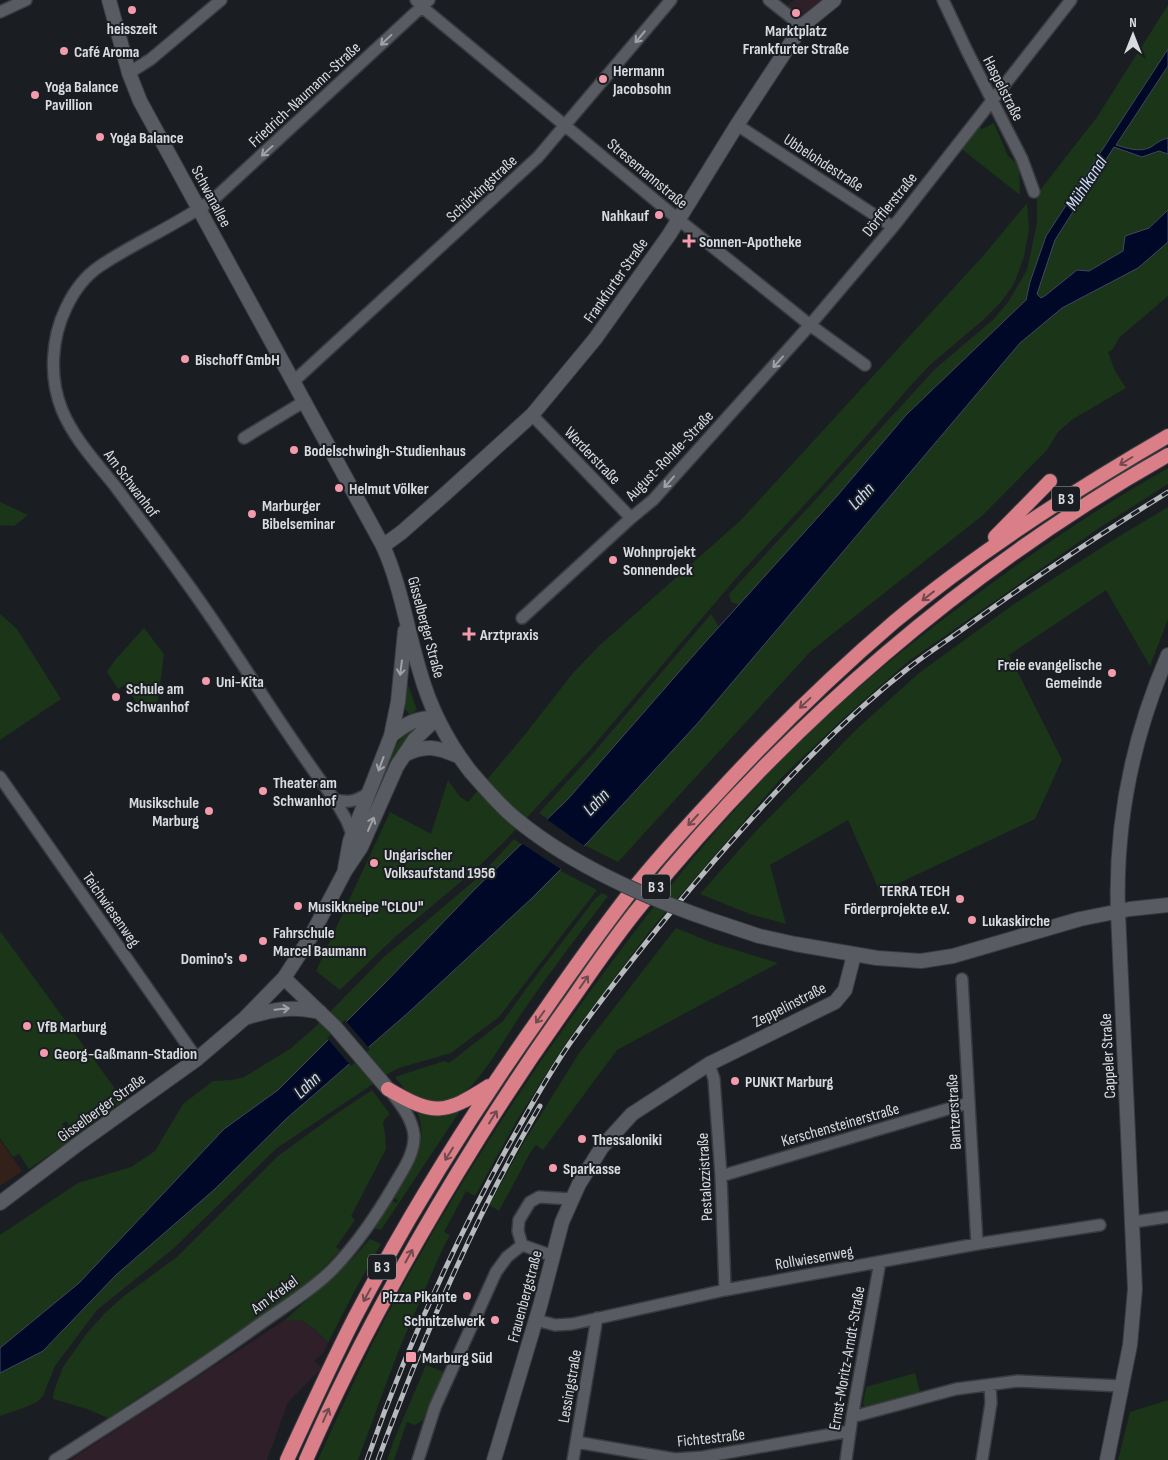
<svg xmlns="http://www.w3.org/2000/svg" width="1168" height="1460" viewBox="0 0 1168 1460" font-family="'Sofia Sans Condensed',sans-serif">
	<rect width="100%" height="100%" fill="#1a1e23"/>
	<path fill="#2f1f29" d="M794,0H823L796,22L782,10Z
		M285,1320H301L316,1330L328,1343L324,1352L314,1361L322,1368L288,1402L267,1460H70Z"/>
	<path fill="#322019" d="M0,1140L22,1171L0,1186Z"/>
	<path fill="#1a3518" d="M1168,5V49L1046,236L1030,282L1026,300L906,415L837,496L739,605L731,602L729,594L935,369L994,319L1008,302L1027,270L1037,223V194L1097,117Z
		M1168,66V138C1160,140 1157,143 1151,147C1140,153 1126,148 1116,145Z
		M994,123L1008,156L1019,165L1020,195L959,147L977,125L982,129Z
		M1114,147L1132,154L1142,157L1159,151L1168,154V210L1149,228L1125,236L1123,251L1089,271L1077,270L1046,295L1041,298L1036,294L1055,240L1094,180L1103,162Z
		M1027,203L1029,229L1024,257L1014,284L1001,302L983,320L930,365L914,382L824,484L738,576L589,751L504,842L476,869L395,937L340,990L316,971L390,812L431,834L448,780L460,797L468,802L523,737L573,673L600,645L740,521L983,256Z
		M1168,242V296L1121,336C1116,341 1115,350 1108,352L1115,371L1126,388L1073,419L1058,432L1047,450L983,515L811,651L618,862L584,845L697,724L1020,343L1062,308L1138,268Z
		M1168,468V484L1099,528L909,661L846,716L784,775L652,928L565,1044L516,1122L475,1196L466,1191L444,1232L450,1235L441,1252L398,1352L358,1460H318C340,1411 362,1363 387,1315C444,1207 510,1103 581,1004C655,901 735,801 828,715C878,669 930,628 984,589C1043,545 1104,504 1168,468Z
		M0,502L28,515L14,526L0,525Z
		M1168,507V619L1150,666L1106,590L1009,655L1062,760L1035,819L880,892L848,820L770,865L786,924L750,914L700,894L755,832L859,727L919,673L1014,604L1113,540Z
		M0,614L17,629L61,699L0,740Z
		M711,614L719,627L568,799L548,819L539,813L595,751Z
		M144,628L164,654L157,707L138,705L125,685L118,689L107,672L115,660Z
		M406,679L417,710L410,715L405,709Z
		M410,731L412,734L367,819L365,817C376,790 386,747 410,731Z
		M514,839L522,845L475,889L385,983L278,1090L224,1129L79,1283L0,1348V1235L78,1183L131,1167L155,1151L183,1104L213,1081L232,1080L244,1077L290,1049L314,1028L384,957L481,875Z
		M559,870L597,890L499,1017L451,1053L399,1068L391,1072L277,1148L173,1249L97,1310L55,1366L43,1396L37,1402L26,1407L0,1416V1373L43,1351L116,1275L215,1189L286,1119L409,1012L532,898Z
		M602,893L608,896C580,933 552,969 526,1007C510,1029 478,1090 454,1099C443,1104 425,1102 414,1096C406,1092 400,1083 395,1077L444,1061L449,1063L503,1021L526,989L595,899Z
		M676,928L713,943L778,963L617,1050L543,1150L536,1145L530,1153L499,1211L489,1205L524,1142L579,1053Z
		M0,931L124,1101L76,1135L66,1121L62,1124L72,1139L29,1169L19,1154L13,1157L0,1138Z
		M372,1090L390,1114L384,1120L383,1124L385,1133L386,1149L351,1216L355,1220L336,1247L340,1250C306,1290 261,1319 217,1347C181,1370 144,1394 108,1418L87,1409L53,1399L54,1391L63,1367L87,1333L104,1314L124,1296L178,1256L278,1156L333,1116Z
		M416,1110L460,1111L381,1230L374,1228L392,1201L397,1203L398,1200L394,1198C409,1170 432,1142 416,1110Z
		M370,1239L381,1244L354,1292L328,1343L316,1330L301,1320H285L352,1259Z
		M426,1365L444,1372L423,1420L415,1425L407,1422L394,1460H387L394,1440Z
		M915,1373L920,1392L870,1407H865L863,1404L866,1387Z
		M1168,1400V1460H1118L1130,1412Z"/>
	<path fill="#000828" stroke="#41485f" d="M1168,49V66L1116,145C1126,148 1140,153 1151,147C1157,143 1160,140 1168,138V154L1159,151L1142,157L1114,147L1055,240L1037,294L1041,298L1046,295L1077,270L1089,271L1123,251L1125,236L1149,228L1168,210V242L1138,268L1062,308L1020,343L697,724L588,842L532,898L409,1012L286,1119L215,1189L116,1275L43,1351L0,1373V1348L79,1283L224,1129L278,1090L385,983L475,889L568,799L700,648L837,496L906,415L1026,300L1030,282L1046,236Z"/>
	<path fill="#1a1e23" d="M545,818L586,847L562,870L521,843Z
		M345,1020L370,1049L351,1066L327,1038Z"/>
	<g fill="none" stroke-linecap="round" stroke-linejoin="round">
		<g stroke="#393b3f" stroke-width="14">
			<path id="minor" d="M416,0L422,7L679,220L810,325L865,365
				M769,0L802,26
				M943,0L967,51L1022,159L1034,192
				M0,12L26,0
				M129,73L151,59L221,0
				M737,125L893,227
				M294,381L538,157L671,0
				M532,415L631,518
				M244,438L305,401
				M522,618L631,518L653,500L810,325L893,227L1071,0
				M0,777L197,1059
				M335,800C350,803 357,801 370,792
				M352,834L347,821L335,800C281,729 237,651 184,579C162,548 138,517 115,486C96,462 74,439 62,410C49,378 51,339 66,308C73,293 85,276 100,266C137,241 180,224 216,197L429,0
				M962,979L977,1244
				M709,1064L714,1079L721,1176L725,1290
				M721,1176L968,1103
				M1133,1222L1168,1217
				M522,1245L518,1231L519,1220L530,1202L539,1197L572,1199
				M522,1245L553,1256
				M536,1320L555,1325L572,1324L725,1290L977,1244L1100,1225
				M852,1417L956,1389L1018,1381L1121,1386
				M576,1442L675,1459L703,1457L850,1431
				M55,1460C124,1416 194,1372 260,1324C284,1307 312,1290 333,1269C356,1245 376,1216 393,1187C402,1171 415,1154 414,1135C412,1118 401,1105 391,1092
				M418,1460L435,1407L496,1272L507,1257L522,1245
				M573,1460L597,1318
				M846,1460L852,1417L880,1262
				M982,1460L991,1403L990,1385"/>
		</g>
		<g stroke="#393b3f" stroke-width="16">
			<path id="tertiary" d="M383,546L402,532L444,495L532,415L595,339L669,235L737,125L802,26L834,0
				M494,1460L540,1306L562,1222L579,1184L602,1147L632,1114L709,1064L835,1002L845,990L854,955"/>
		</g>
		<g stroke="#393b3f" stroke-width="16">
			<path id="secondary" d="M109,0L129,73L140,101L383,546C401,586 407,630 420,672C430,708 447,741 470,771
				M391,736C406,723 418,717 437,718
				M404,755C425,744 437,747 458,756
				M345,868L350,841L391,736L398,702L405,631
				M711,920L759,936L795,944L877,958L921,961L953,956L1080,919L1130,909L1168,905
				M284,978L335,1027L388,1089
				M248,1017C275,1009 292,1006 320,1012
				M0,1203L78,1144L197,1059L245,1018L284,978L310,938L345,871L361,847L397,766L415,739L437,718
				M1107,1460L1130,1345L1135,1289L1118,912C1115,823 1133,736 1168,655"/>
		</g>
		<g stroke="#393b3f" stroke-width="16">
			<path id="trunk" d="M995,537L1050,481
				M388,1089C434,1116 444,1115 489,1086
				M287,1460C309,1412 331,1364 355,1317C410,1212 472,1113 540,1017C569,975 598,934 629,894C656,860 686,827 716,795C772,734 831,676 894,622C979,551 1073,491 1168,436
				M306,1460C355,1348 414,1242 479,1138C509,1090 540,1044 573,998C595,966 617,934 641,905C785,726 968,568 1168,455"/>
		</g>
		<use href="#minor" stroke="#585c62" stroke-width="11"/>
		<use href="#tertiary" stroke="#585c62" stroke-width="14"/>
		<use href="#secondary" stroke="#585c62" stroke-width="14"/>
		<use href="#trunk" stroke="#da7f88" stroke-width="14"/>
		<g stroke="#b7babd" stroke-width="5">
			<path id="rail" d="M367,1460C405,1351 451,1249 507,1148C527,1113 547,1076 570,1043C615,980 664,919 714,861C775,791 838,723 911,666C932,650 954,636 974,621C1038,575 1102,533 1168,492
				M378,1460C423,1338 474,1218 540,1106"/>
		</g>
		<use href="#rail" stroke="#1a1e23" stroke-width="3" stroke-dasharray="9" stroke-linecap="butt"/>
		<g stroke="#393b3f" stroke-width="16" stroke-linecap="butt">
			<path id="secondary-bridge" d="M470,771C483,786 495,800 509,813C565,862 642,896 711,920"/>
		</g>
		<use href="#secondary-bridge" stroke="#585c62" stroke-width="14"/>
	</g>
	<defs><path id="oneway-shaft" d="M-6 0H5M1.5-3L5.5 0L1.5 3" fill="none" stroke-width="1.6" stroke-linecap="round" stroke-linejoin="round" transform="scale(1.25)"/></defs>
	<g stroke="#9fa2a7">
		<use href="#oneway-shaft" transform="translate(640 37) rotate(130)"/>
		<use href="#oneway-shaft" transform="translate(386 40) rotate(137)"/>
		<use href="#oneway-shaft" transform="translate(267 151) rotate(138)"/>
		<use href="#oneway-shaft" transform="translate(778 362) rotate(132)"/>
		<use href="#oneway-shaft" transform="translate(669 482) rotate(132)"/>
		<use href="#oneway-shaft" transform="translate(401 668) rotate(97)"/>
		<use href="#oneway-shaft" transform="translate(381 764) rotate(110)"/>
		<use href="#oneway-shaft" transform="translate(371 824) rotate(-66)"/>
		<use href="#oneway-shaft" transform="translate(282 1009) rotate(-6)"/>
	</g>
	<g stroke="#704a50">
		<use href="#oneway-shaft" transform="translate(1126 461) rotate(148)"/>
		<use href="#oneway-shaft" transform="translate(928 596) rotate(142)"/>
		<use href="#oneway-shaft" transform="translate(805 703) rotate(137)"/>
		<use href="#oneway-shaft" transform="translate(693 820) rotate(133)"/>
		<use href="#oneway-shaft" transform="translate(584 982) rotate(-55)"/>
		<use href="#oneway-shaft" transform="translate(540 1017) rotate(125)"/>
		<use href="#oneway-shaft" transform="translate(493 1117) rotate(-58)"/>
		<use href="#oneway-shaft" transform="translate(449 1154) rotate(122)"/>
		<use href="#oneway-shaft" transform="translate(409 1256) rotate(-61)"/>
		<use href="#oneway-shaft" transform="translate(367 1295) rotate(119)"/>
		<use href="#oneway-shaft" transform="translate(326 1415) rotate(-66)"/>
	</g>
	<g fill="#f39aab" stroke="#1a1e23" stroke-width="2">
		<circle cx="132" cy="10" r="5"/>
		<circle cx="796" cy="13" r="5"/>
		<circle cx="64" cy="51" r="5"/>
		<circle cx="603" cy="79" r="5"/>
		<circle cx="35" cy="95" r="5"/>
		<circle cx="100" cy="137" r="5"/>
		<circle cx="659" cy="215" r="5"/>
		<path d="M686.5 233.5h5v5h5v5h-5v5h-5v-5h-5v-5h5z"/>
		<circle cx="185" cy="359" r="5"/>
		<circle cx="294" cy="450" r="5"/>
		<circle cx="339" cy="488" r="5"/>
		<circle cx="252" cy="514" r="5"/>
		<circle cx="613" cy="560" r="5"/>
		<path d="M466.5 626.5h5v5h5v5h-5v5h-5v-5h-5v-5h5z"/>
		<circle cx="1112" cy="673" r="5"/>
		<circle cx="206" cy="681" r="5"/>
		<circle cx="116" cy="697" r="5"/>
		<circle cx="263" cy="791" r="5"/>
		<circle cx="209" cy="811" r="5"/>
		<circle cx="374" cy="863" r="5"/>
		<circle cx="960" cy="899" r="5"/>
		<circle cx="298" cy="906" r="5"/>
		<circle cx="972" cy="920" r="5"/>
		<circle cx="263" cy="941" r="5"/>
		<circle cx="243" cy="958" r="5"/>
		<circle cx="27" cy="1026" r="5"/>
		<circle cx="44" cy="1053" r="5"/>
		<circle cx="735" cy="1081" r="5"/>
		<circle cx="582" cy="1139" r="5"/>
		<circle cx="553" cy="1168" r="5"/>
		<circle cx="467" cy="1296" r="5"/>
		<circle cx="495" cy="1320" r="5"/>
		<rect x="405" y="1351" width="12" height="12" rx="2.5"/>
	</g>
	<g text-anchor="middle" stroke-width="4" stroke-linejoin="round" paint-order="stroke">
		<g fill="#1a1e23" stroke="#a0a3a7" stroke-width="1">
			<rect x="1052" y="486.5" width="28" height="25" rx="4"/>
			<rect x="642" y="874.5" width="28" height="25" rx="4"/>
			<rect x="368" y="1254.5" width="28" height="25" rx="4"/>
		</g>
		<g font-size="15" font-weight="bold" fill="#d9dcdf">
			<text x="1066" y="504">B 3</text>
			<text x="656" y="892">B 3</text>
			<text x="382" y="1272">B 3</text>
		</g>
		<g font-size="16" font-weight="bold" fill="#d9dcdf" stroke="#1a1e23" text-anchor="start">
			<text x="132" y="34" text-anchor="middle">heisszeit</text>
			<text x="796" y="36" text-anchor="middle">Marktplatz<tspan x="796" dy="18">Frankfurter Straße</tspan></text>
			<text x="74" y="57">Café Aroma</text>
			<text x="613" y="76">Hermann<tspan x="613" dy="18">Jacobsohn</tspan></text>
			<text x="45" y="92">Yoga Balance<tspan x="45" dy="18">Pavillion</tspan></text>
			<text x="110" y="143">Yoga Balance</text>
			<text x="649" y="221" text-anchor="end">Nahkauf</text>
			<text x="699" y="247">Sonnen-Apotheke</text>
			<text x="195" y="365">Bischoff GmbH</text>
			<text x="304" y="456">Bodelschwingh-Studienhaus</text>
			<text x="349" y="494">Helmut Völker</text>
			<text x="262" y="511">Marburger<tspan x="262" dy="18">Bibelseminar</tspan></text>
			<text x="623" y="557">Wohnprojekt<tspan x="623" dy="18">Sonnendeck</tspan></text>
			<text x="480" y="640">Arztpraxis</text>
			<text x="1102" y="670" text-anchor="end">Freie evangelische<tspan x="1102" dy="18">Gemeinde</tspan></text>
			<text x="216" y="687">Uni-Kita</text>
			<text x="126" y="694">Schule am<tspan x="126" dy="18">Schwanhof</tspan></text>
			<text x="273" y="788">Theater am<tspan x="273" dy="18">Schwanhof</tspan></text>
			<text x="199" y="808" text-anchor="end">Musikschule<tspan x="199" dy="18">Marburg</tspan></text>
			<text x="384" y="860">Ungarischer<tspan x="384" dy="18">Volksaufstand 1956</tspan></text>
			<text x="950" y="896" text-anchor="end">TERRA TECH<tspan x="950" dy="18">Förderprojekte e.V.</tspan></text>
			<text x="308" y="912">Musikkneipe "CLOU"</text>
			<text x="982" y="926">Lukaskirche</text>
			<text x="273" y="938">Fahrschule<tspan x="273" dy="18">Marcel Baumann</tspan></text>
			<text x="233" y="964" text-anchor="end">Domino's</text>
			<text x="37" y="1032">VfB Marburg</text>
			<text x="54" y="1059">Georg-Gaßmann-Stadion</text>
			<text x="745" y="1087">PUNKT Marburg</text>
			<text x="592" y="1145">Thessaloniki</text>
			<text x="563" y="1174">Sparkasse</text>
			<text x="457" y="1302" text-anchor="end">Pizza Pikante</text>
			<text x="485" y="1326" text-anchor="end">Schnitzelwerk</text>
			<text x="422" y="1363">Marburg Süd</text>
		</g>
		<g font-size="16" fill="#d9dcdf" stroke="#1a1e23">
			<text transform="translate(1004 88) rotate(63)" y="6">Haspelstraße</text>
			<text transform="translate(304 94) rotate(-43)" y="6">Friedrich-Naumann-Straße</text>
			<text transform="translate(824 162) rotate(33)" y="6">Ubbelohdestraße</text>
			<text transform="translate(648 173) rotate(40)" y="6">Stresemannstraße</text>
			<text transform="translate(481 188) rotate(-43)" y="6">Schückingstraße</text>
			<text transform="translate(212 196) rotate(62)" y="6">Schwanallee</text>
			<text transform="translate(889 204) rotate(-51)" y="6">Dörfflerstraße</text>
			<text transform="translate(615 280) rotate(-55)" y="6">Frankfurter Straße</text>
			<text transform="translate(593 455) rotate(46)" y="6">Werderstraße</text>
			<text transform="translate(669 455) rotate(-46)" y="6">August-Rohde-Straße</text>
			<text transform="translate(132 483) rotate(53)" y="6">Am Schwanhof</text>
			<text transform="translate(427 627) rotate(75)" y="6">Gisselberger Straße</text>
			<text transform="translate(112 909) rotate(55)" y="6">Teichwiesenweg</text>
			<text transform="translate(789 1004) rotate(-27)" y="6">Zeppelinstraße</text>
			<text transform="translate(1107 1056) rotate(-93)" y="6">Cappeler Straße</text>
			<text transform="translate(101 1107) rotate(-36)" y="6">Gisselberger Straße</text>
			<text transform="translate(953 1112) rotate(-93)" y="6">Bantzerstraße</text>
			<text transform="translate(840 1124) rotate(-16)" y="6">Kerschensteinerstraße</text>
			<text transform="translate(704 1177) rotate(-93)" y="6">Pestalozzistraße</text>
			<text transform="translate(814 1257) rotate(-10)" y="6">Rollwiesenweg</text>
			<text transform="translate(274 1294) rotate(-36)" y="6">Am Krekel</text>
			<text transform="translate(524 1296) rotate(-75)" y="6">Frauenbergstraße</text>
			<text transform="translate(846 1358) rotate(-80)" y="6">Ernst-Moritz-Arndt-Straße</text>
			<text transform="translate(569 1386) rotate(-80)" y="6">Lessingstraße</text>
			<text transform="translate(711 1437) rotate(-6)" y="6">Fichtestraße</text>
		</g>
		<g font-size="18" font-style="italic" fill="#cddef8" stroke="#1a1e23">
			<text transform="translate(1086 183) rotate(-57)" y="6">Mühlkanal</text>
			<text transform="translate(861 496) rotate(-47)" y="6">Lahn</text>
			<text transform="translate(596 802) rotate(-46)" y="6">Lahn</text>
			<text transform="translate(307 1085) rotate(-43)" y="6">Lahn</text>
		</g>
	</g>
	<g transform="translate(1133 35)" stroke="#1a1e23" stroke-width="4" paint-order="stroke">
	<path d="M0-4L9 19L0 12L-9 19Z" fill="#d9dcdf"/>
	<text y="-8" font-size="14" font-weight="bold" text-anchor="middle" fill="#d9dcdf">N</text>
	</g>
</svg>
